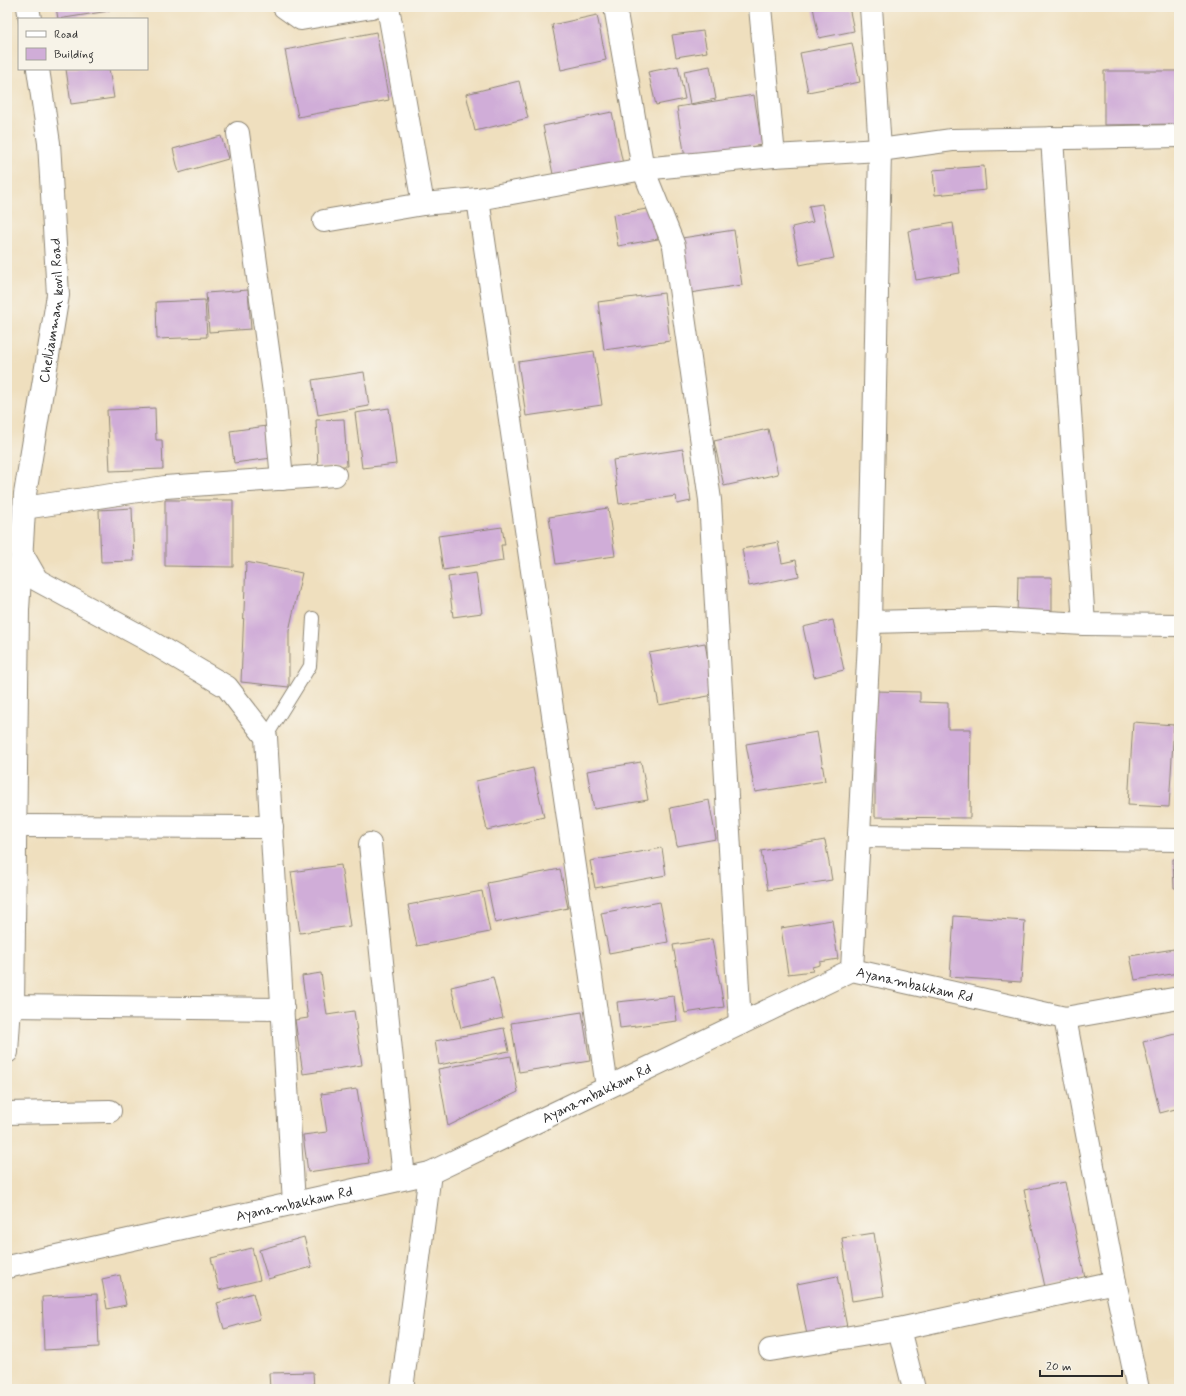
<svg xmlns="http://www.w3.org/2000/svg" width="1186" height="1396" viewBox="0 0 1186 1396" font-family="Mynerve,sans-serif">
	<rect width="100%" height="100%" fill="#f7f3e8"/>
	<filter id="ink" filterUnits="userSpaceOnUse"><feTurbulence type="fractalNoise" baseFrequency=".025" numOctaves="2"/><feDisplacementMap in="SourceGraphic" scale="8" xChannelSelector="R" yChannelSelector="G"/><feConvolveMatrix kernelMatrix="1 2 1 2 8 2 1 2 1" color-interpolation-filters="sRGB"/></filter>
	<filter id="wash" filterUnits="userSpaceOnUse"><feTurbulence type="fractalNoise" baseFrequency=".012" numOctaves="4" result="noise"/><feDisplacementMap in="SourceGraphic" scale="16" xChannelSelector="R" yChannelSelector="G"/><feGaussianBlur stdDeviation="0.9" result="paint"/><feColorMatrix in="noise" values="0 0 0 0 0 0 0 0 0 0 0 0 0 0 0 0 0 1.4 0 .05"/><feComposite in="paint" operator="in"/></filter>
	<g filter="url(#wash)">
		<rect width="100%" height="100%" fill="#efdfbe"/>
		<g id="blocks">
			<path fill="#d0add8" d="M56,7H109V11L58,19Z
				M813,7H849L854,31L819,38Z
				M597,15L606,60L561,70L552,25Z
				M703,31L707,52L676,57L672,35Z
				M376,32L389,100L298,117L285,50Z
				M852,43L860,82L808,92L800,53Z
				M678,66L685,99L656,105L648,72Z
				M710,66L716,99L690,104L684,71Z
				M66,69H109L114,98L71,104Z
				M1104,71H1179V124L1104,125Z
				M519,81L528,118L475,131L466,94Z
				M754,95L762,145L685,158L677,107Z
				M612,112L623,164L554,179L543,126Z
				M221,136L228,159L179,173L173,149Z
				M984,166L986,190L935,195L933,170Z
				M822,204L834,258L800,265L792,227L813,222L809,206Z
				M652,208L658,239L618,246L613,215Z
				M953,223L960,273L916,280L908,231Z
				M734,230L742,285L690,293L682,238Z
				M248,290L251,329L209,332L206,293Z
				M664,293L670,341L604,350L598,302Z
				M205,300L207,337L157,339L156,302Z
				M594,351L602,405L526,416L518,362Z
				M364,372L369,406L318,415L312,380Z
				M155,408L156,440H162L163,469L110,471L107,410Z
				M389,408L396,464L362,468L355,413Z
				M344,419L347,466L318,467L316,420Z
				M267,426L272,458L234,463L230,431Z
				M768,429L778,474L724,486L714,441Z
				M683,449L691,501L677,504L676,496L619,504L613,460Z
				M165,500H233V567L165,566Z
				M132,508L134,561L101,562L99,510Z
				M608,508L615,556L556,564L549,517Z
				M502,527L505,545H501L503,561L443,570L438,536Z
				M778,542L782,563L796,560L799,576L749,586L742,549Z
				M246,562L302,573L289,631V687L241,682Z
				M476,573L482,613L453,617L448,577Z
				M1018,577H1052V616L1017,615Z
				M833,620L844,670L814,677L803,627Z
				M705,643L714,695L659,705L649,653Z
				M875,691L920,692V702L948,703V729H971L970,818L875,817Z
				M1133,722L1174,725L1169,807L1128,805Z
				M817,732L825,781L755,792L746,744Z
				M641,762L648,800L594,809L587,771Z
				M533,768L544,817L487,830L476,781Z
				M709,800L716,839L677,846L670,808Z
				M825,840L832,880L768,890L761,851Z
				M662,848L666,875L595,888L590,861Z
				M1173,859H1179V888H1174Z
				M341,865L350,926L300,933L291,872Z
				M560,869L568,908L495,923L487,883Z
				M482,891L490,932L417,946L408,905Z
				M660,902L668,942L609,953L601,913Z
				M954,916L1025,921L1021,982L950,977Z
				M832,920L838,959L820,962V965L812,967L813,971L788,974L781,928Z
				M712,939L724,1007L685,1013L673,945Z
				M1174,949L1178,973L1135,980L1130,956Z
				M321,973L327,1015L354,1011L362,1065L303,1074L295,1020L308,1018L302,976Z
				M493,977L503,1018L461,1028L451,987Z
				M674,996L677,1021L620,1028L617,1002Z
				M582,1012L590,1061L519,1072L511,1023Z
				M504,1028L509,1051L439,1065L435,1041Z
				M1179,1033V1108L1160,1113L1143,1042Z
				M511,1056L518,1092L448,1126L438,1069Z
				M357,1089L369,1163L308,1172L303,1135L327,1132L321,1094Z
				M1065,1182L1085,1278L1045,1287L1024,1190Z
				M874,1233L884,1296L852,1301L842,1238Z
				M304,1237L312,1267L268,1279L259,1250Z
				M252,1248L260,1280L219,1290L211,1258Z
				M120,1275L126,1305L107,1309L102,1279Z
				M837,1276L847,1327L807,1335L797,1284Z
				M253,1293L260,1319L224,1329L217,1303Z
				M97,1294L99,1347L44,1350L42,1297Z
				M313,1372L314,1389H270L269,1373Z"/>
		</g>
	</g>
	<g filter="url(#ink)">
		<use href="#blocks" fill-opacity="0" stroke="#8d8574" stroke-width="1"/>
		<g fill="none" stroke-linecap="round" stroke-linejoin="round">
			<g stroke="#8d8574" stroke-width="14">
				<path id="lane" d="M266,737L310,666L313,618"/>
			</g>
			<g stroke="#8d8574" stroke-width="24">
				<g id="street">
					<path d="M28,7L30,19"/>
					<path d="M284,7L301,19L372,7"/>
					<path d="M388,7L423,204"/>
					<path d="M615,7L643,169L674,246L710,500L740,1024"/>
					<path d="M760,7L774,156"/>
					<path d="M238,133L274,393L282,479"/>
					<path d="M1052,138L1084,624"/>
					<path d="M324,221L423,204L478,199"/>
					<path d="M24,508L165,487L335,475"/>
					<path d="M21,552L37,580L146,639L227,687L266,737L294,1203"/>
					<path d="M870,622L994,619L1084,624L1179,625"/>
					<path d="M16,826L272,827"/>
					<path d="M859,836L1179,840"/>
					<path d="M370,844L404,1178"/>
					<path d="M852,970L870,622L880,150L952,140L1179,136"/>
					<path d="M7,1006L283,1009"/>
					<path id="s1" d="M13,1006L18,610L25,494L58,295L49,143L38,69"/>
					<path d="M7,1052L10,1006"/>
					<path d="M607,1087L478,199L643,169L774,156L880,150L871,7"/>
					<path d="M7,1113L110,1111"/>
					<path d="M770,1350L899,1329"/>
					<path d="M914,1389L899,1329L1115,1282"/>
				</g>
			</g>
			<g stroke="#8d8574" stroke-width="24">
				<g id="secondary">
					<path d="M1065,1018L1115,1282L1138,1389"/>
					<path id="s2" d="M7,1267L430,1173L852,970L1065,1018L1179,998"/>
					<path d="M402,1389L430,1173"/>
				</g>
			</g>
			<use href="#lane" stroke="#fff" stroke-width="12"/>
			<use href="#street" stroke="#fff" stroke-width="22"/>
			<use href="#secondary" stroke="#fff" stroke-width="22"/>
		</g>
	</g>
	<g text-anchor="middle" stroke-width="4" stroke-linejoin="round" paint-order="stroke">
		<g font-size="14" fill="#2b2b2b" stroke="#f7f3e8">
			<text dy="5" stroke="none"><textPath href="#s1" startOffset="698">Chelliamman kovil Road</textPath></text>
			<text dy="5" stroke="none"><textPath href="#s2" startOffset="966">Ayanambakkam Rd</textPath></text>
			<text dy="5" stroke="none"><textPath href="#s2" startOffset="618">Ayanambakkam Rd</textPath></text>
			<text dy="5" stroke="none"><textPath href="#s2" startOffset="294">Ayanambakkam Rd</textPath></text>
		</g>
	</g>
	<rect width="1186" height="1396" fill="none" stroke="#f7f3e8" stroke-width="24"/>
	<rect x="18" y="18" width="130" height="52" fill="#f7f3e8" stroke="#a5a39c"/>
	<rect x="26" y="31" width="20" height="6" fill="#ffffff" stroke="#a5a39c"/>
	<text x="54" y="38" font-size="12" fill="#2b2b2b">Road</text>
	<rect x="26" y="48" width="20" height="12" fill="#d0add8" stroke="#a5a39c"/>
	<text x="54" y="58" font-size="12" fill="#2b2b2b">Building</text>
	<path d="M1040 1370v6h82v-6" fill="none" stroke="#2b2b2b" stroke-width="2"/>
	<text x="1046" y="1370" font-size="12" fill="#2b2b2b" stroke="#f7f3e8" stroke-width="3" paint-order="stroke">20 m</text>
</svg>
